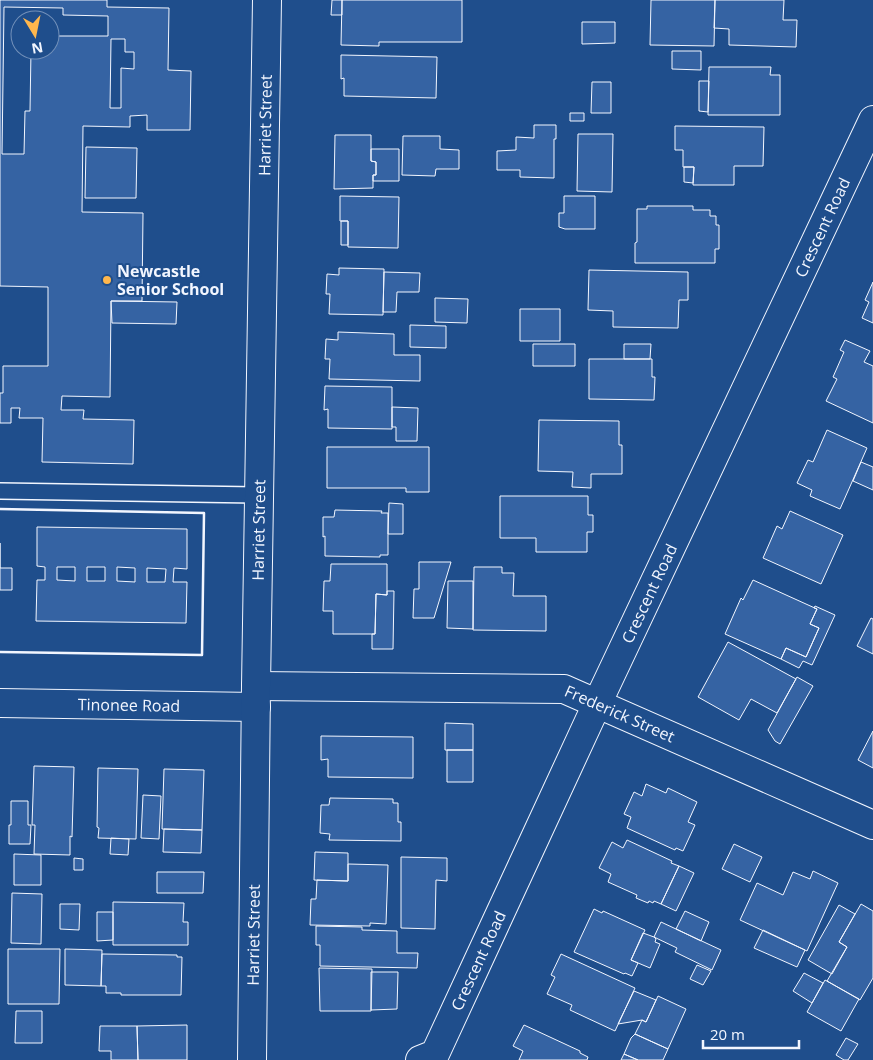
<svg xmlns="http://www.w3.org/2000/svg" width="873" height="1060" viewBox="0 0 873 1060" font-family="'Open Sans',sans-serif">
	<rect width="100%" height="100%" fill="#1f4e8c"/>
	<path fill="#3563a3" stroke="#f2f6ff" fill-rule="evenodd" d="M0,0H107V7L169,8L168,70L191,71L190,130H147V115L130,116V127L83,126L82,212L143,213L142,301H111L110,397L62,396L61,410H84L83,419L134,420L133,464L42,462L43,418H19L20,408H11V423H0V393H3V366H48V287L0,286ZM4,7L63,8V15L108,16V36H50V50H31L30,111H25L24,154H2ZM111,39H125V52H134V69L121,68V108H110Z
		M332,0H342V15H331Z
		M342,0H462V42H379V46L341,45Z
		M651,0H715L714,46L650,45Z
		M715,0H784L783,20H797L796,47L729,45V29L714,28Z
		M582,22H615V43L582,44Z
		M672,51H701V70L672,69Z
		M341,55L437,57L436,98L344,96V78L341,79Z
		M709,67H771L770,75H780V115H708Z
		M699,81H709L708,112L699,111Z
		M592,82H611V113H591Z
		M570,113H584V121H570Z
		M534,125H556V139H554V178L520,177V170H497V151L516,150V137L534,138Z
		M675,126L764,127L763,166H734V185H693L694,167H683V150H675Z
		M578,134H613L612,192L577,191Z
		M335,135H371V161L376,162V175H373V188L334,189Z
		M403,136H440V149L459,150V169H436L435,176L402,175Z
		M86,147L137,148L136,198H85Z
		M371,149H399V181H373V175H376V162L371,161Z
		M684,167H694L693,183L684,182Z
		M340,196L399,197L398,248L348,247V221H340Z
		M564,196H595V229H565L559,227V213H564Z
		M647,206H693V210H710V216H716V225H719V249H715V263H635V243L637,242V209H647Z
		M341,221H348V245H341Z
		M339,268L384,269L383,315L329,314L330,294H326L327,274L339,275Z
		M589,270L688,272V300H679L678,328L613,327V311L588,310Z
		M384,272L420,273L419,292H397L396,312H383Z
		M873,282V323L862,318L869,302L865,300Z
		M435,298L468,299L467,323L435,322Z
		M111,301L177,302L176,324L112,323Z
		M520,309H560V341H520Z
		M410,325L446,326V348L410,347Z
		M338,332L394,334V355H420V381L329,379L330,359H325L326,339L338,340Z
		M845,340L870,351L864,362L873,366V423L826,401L837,379L833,377L844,352L840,350Z
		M533,344H575V366H533Z
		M624,344H651L650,359H624Z
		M589,359H652V377H655L654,400L589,399Z
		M325,386L392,387V429L328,428V409L324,410Z
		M392,407L418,408L417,441H396V427H392Z
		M539,420L619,421V445H622V474H591V488L572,487L573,472L538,471Z
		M827,430L867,448L840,509L810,496L812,490L797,483L808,460L813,462Z
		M327,447H429V492H406V488H327Z
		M861,462L873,467V490L853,481Z
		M500,496H588V515H593V532H587V552H536V538H500Z
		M389,503L403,504V534H388Z
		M335,510L382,511L381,513H388V555H380V557L325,556V536L323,537V517H334Z
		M790,511L843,535L821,584L763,558L777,526L782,529Z
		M37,527L187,529V569L174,568L173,582H187L186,623L36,621L37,580H45V567L37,566ZM57,567H75V581L57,580ZM87,567H105V581H87ZM117,567L135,568V582L117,581ZM147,568L166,569L165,582H147Z
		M0,543V568H12V590H0Z
		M419,562H451L434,618H413L414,589H419Z
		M331,564H387V595L376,594L375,634H333V611H323L324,581H330Z
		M474,567H502V573H514L513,596H546V631L473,630Z
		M753,580L817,609L810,624L819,628L806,657L786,648L781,659L725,634L741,598L743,600Z
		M448,581H473V629L447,628Z
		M387,591H394L393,649H372V634H375L376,594L387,595Z
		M815,606L835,615L812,665L803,661L799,668L781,659L786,648L806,657L819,628L810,624L817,609L814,608Z
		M871,618L873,619V654L857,646Z
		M728,642L796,679L777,713L751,699L739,720L698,697Z
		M797,677L813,686L780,744L775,741L768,730Z
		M445,723L473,724V750H445Z
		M873,731V768L858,760Z
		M321,736L413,737V778L328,777V759L321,760Z
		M447,750H473V782H447Z
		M34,766L74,767L72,837L70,836V855L34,854L35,825H32Z
		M98,768L138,769L136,839L98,838L99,828L97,827Z
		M164,769L204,770L202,830L162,829Z
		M646,784L666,793L668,788L697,802L688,822L695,825L683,851L676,848L675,850L627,828L631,817L624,814L634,792L642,796Z
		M143,795L161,796L159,839L141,838Z
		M330,798L393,799V803H398V822H401V841L329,840L330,834L320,833L321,805H329Z
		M11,801H28V825H31L30,844H9V825H11Z
		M164,829L202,830L201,853L163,852Z
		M111,838L129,839L128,855L110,854Z
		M627,840L672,861L671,863L679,866L661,904L654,901L653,903L649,901L648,903L636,898L637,895L608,882L611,874L599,868L612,842L623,848Z
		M734,844L762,857L750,882L722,869Z
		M315,852L348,853V881L314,880Z
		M14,854L41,855V885H14Z
		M401,857L447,858V881L436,880L435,929L401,928Z
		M74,858L83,859V870H74Z
		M348,864L388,865L386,924L370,923V926L310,925L311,899H316L317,880L348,881Z
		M679,866L694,873L676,911L661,904Z
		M813,871L838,883L807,951L740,920L757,883L783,895L793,872L810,879Z
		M157,872H204L203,893H157Z
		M12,893L42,894L41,944L11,943Z
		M113,902L184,903L183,922H188V945H113Z
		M60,904H80L79,930L60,929Z
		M861,904L873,911V978L860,1000L827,981L847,947L839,942Z
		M839,905L855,914L839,942L847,947L832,974L808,960Z
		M594,909L602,913L603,911L645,930L631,960L638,963L632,976L625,973L624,974L574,952Z
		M685,911L709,922L701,941L676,929Z
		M97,912H113V940L97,941Z
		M661,922L721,950L712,970L675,952L677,948L654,937Z
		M316,926L362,927V930L397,931V953H418L417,968L320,966V945H316Z
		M763,930L805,950L797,967L754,948Z
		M643,933L654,937L656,939L655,942L660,944L650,968L631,960Z
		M8,949H60L59,1004H8Z
		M65,949L102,950L101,986L65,985Z
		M102,954L177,955V957H182L181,995H121V993H106V986H101Z
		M561,954L635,988L615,1031L570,1010L572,1005L547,994L555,977L551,975Z
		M697,965L711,971L703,985L690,979Z
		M319,968L372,969L371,1011H320Z
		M371,972H398L397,1009L371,1010Z
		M804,973L823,983L812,1003L793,991Z
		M825,980L859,999L841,1031L807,1012Z
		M634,991L656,1000L646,1022L642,1020L618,1024Z
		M658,996L686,1009L668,1049L635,1034L642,1020L646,1022Z
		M16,1011H42V1043H15Z
		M187,1025V1060H138L137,1026Z
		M524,1025L580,1051V1053L588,1057L587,1060H519L523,1051L513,1046Z
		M100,1026H137L138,1060H111V1051H99Z
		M635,1034L668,1049L663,1060H638L624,1054L631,1038Z
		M846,1038L858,1044L848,1060H844L836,1055Z
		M624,1054L638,1060H621Z"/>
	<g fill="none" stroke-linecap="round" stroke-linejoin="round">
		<g stroke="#f2f6ff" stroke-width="18">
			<path id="service" d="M0,491L259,495"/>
		</g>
		<g stroke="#f2f6ff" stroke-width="30">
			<g id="minor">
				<path id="s1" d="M256,686L564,689L873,825"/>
				<path id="s2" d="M0,703L256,707"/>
				<path id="s3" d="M252,1060L256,686L267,0"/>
				<path id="s4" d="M420,1060L435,1054L597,704L873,120"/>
			</g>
		</g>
		<use href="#service" stroke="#1f4e8c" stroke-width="15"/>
		<use href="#minor" stroke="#1f4e8c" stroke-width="28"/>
		<path stroke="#f2f6ff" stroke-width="2.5" d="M0,509L204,513L202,655L0,652"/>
	</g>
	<circle fill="#ffb74d" stroke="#1f4e8c" stroke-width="2" cx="107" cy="280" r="5"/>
	<g text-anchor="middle" stroke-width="4" stroke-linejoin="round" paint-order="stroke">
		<g font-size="16" fill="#f2f6ff" stroke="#1f4e8c">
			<text dy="6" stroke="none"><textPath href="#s3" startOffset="935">Harriet Street</textPath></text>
			<text dy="6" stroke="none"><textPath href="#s4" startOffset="929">Crescent Road</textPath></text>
			<text dy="6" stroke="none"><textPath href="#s3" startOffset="530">Harriet Street</textPath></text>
			<text dy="6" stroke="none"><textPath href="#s4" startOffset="524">Crescent Road</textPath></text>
			<text dy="6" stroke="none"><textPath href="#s2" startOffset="129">Tinonee Road</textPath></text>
			<text dy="6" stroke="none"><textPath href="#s1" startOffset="369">Frederick Street</textPath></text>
			<text dy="6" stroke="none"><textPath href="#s3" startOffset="125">Harriet Street</textPath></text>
			<text dy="6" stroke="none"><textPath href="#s4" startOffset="119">Crescent Road</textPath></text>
		</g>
		<g font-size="16" font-weight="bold" fill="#f2f6ff" stroke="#1f4e8c" text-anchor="start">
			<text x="117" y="277">Newcastle<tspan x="117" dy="18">Senior School</tspan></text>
		</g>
	</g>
	<g transform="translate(35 35) rotate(170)"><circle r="24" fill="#1f4e8c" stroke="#7391ba"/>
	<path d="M0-4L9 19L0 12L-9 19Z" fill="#ffb74d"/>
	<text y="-8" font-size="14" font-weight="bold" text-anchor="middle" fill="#f2f6ff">N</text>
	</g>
	<path d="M703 1040v8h96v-8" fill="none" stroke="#f2f6ff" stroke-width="2.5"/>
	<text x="710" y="1040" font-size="15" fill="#f2f6ff" stroke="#1f4e8c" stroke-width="4" paint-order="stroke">20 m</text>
</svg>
